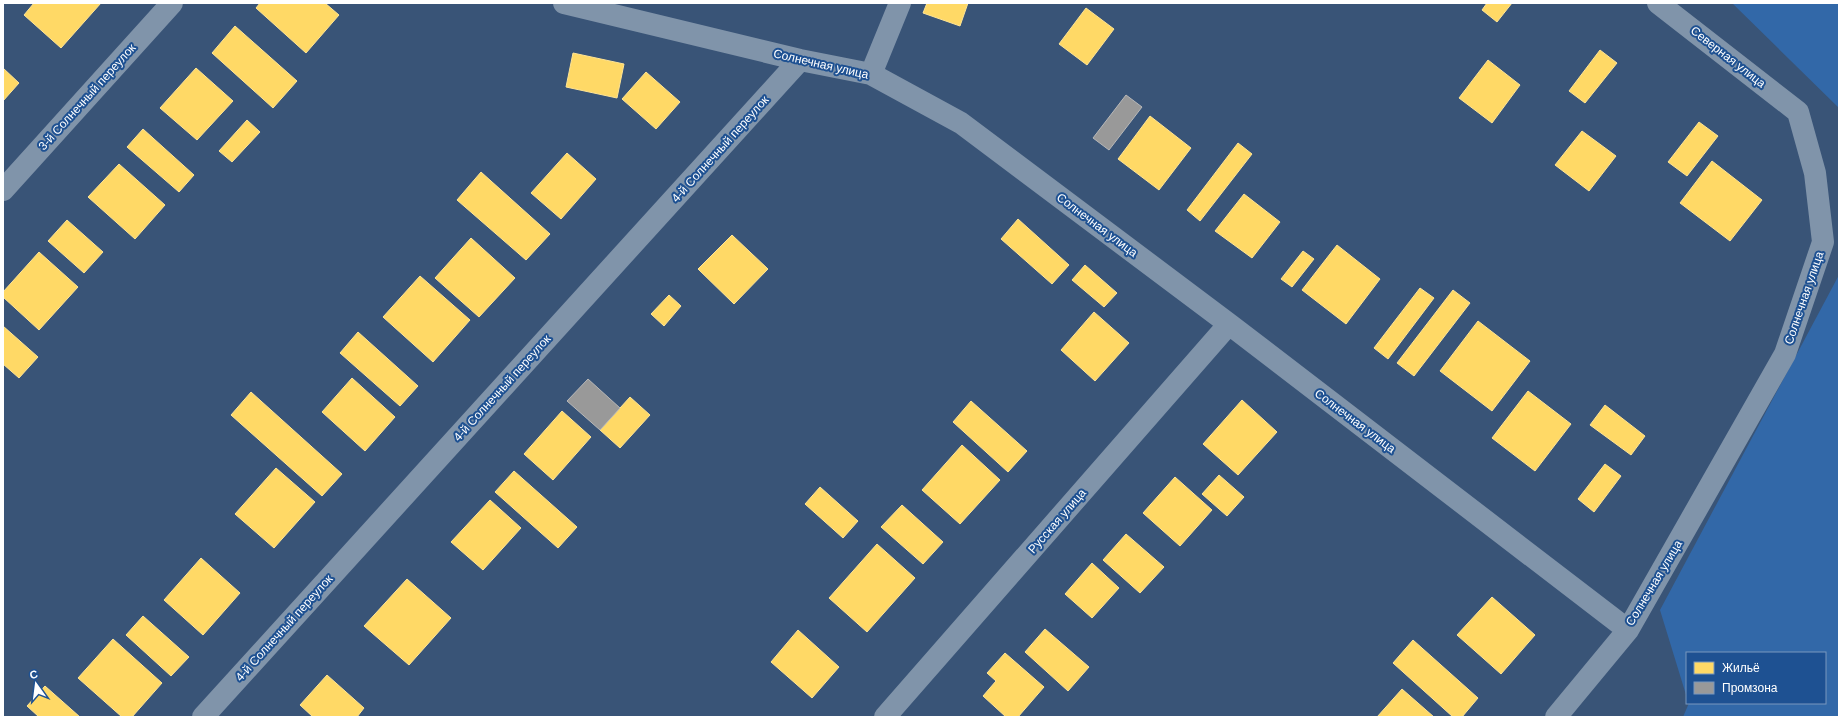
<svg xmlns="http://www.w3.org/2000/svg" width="1842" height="720" viewBox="0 0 1842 720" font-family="Arial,sans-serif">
	<rect width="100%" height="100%" fill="#395477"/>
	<path fill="#3268a8" d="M1732,3H1839V108Z
		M1839,275V717H1683L1689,703H1825V653H1687V698L1660,610Z"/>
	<path fill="#ffd966" stroke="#ffe494" d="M34,3H101L61,48L24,15Z
		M260,3H325L339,15L306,53L256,8Z
		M927,3H968L960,26L923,13Z
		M1487,3H1512L1497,22L1482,10Z
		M1086,8L1114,29L1087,65L1059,44Z
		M235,26L297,81L273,108L212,53Z
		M1600,50L1617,63L1585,103L1569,91Z
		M573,53L624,64L617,98L566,87Z
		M1488,60L1520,85L1492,123L1459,98Z
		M3,68L19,83L3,101Z
		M196,68L233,101L197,140L160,108Z
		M646,72L680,102L656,129L622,99Z
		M1150,116L1191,148L1159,190L1118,159Z
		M247,120L260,132L232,162L219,151Z
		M1699,122L1718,136L1687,176L1668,162Z
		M143,129L194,175L179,192L127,147Z
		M1582,131L1616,156L1589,191L1555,165Z
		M1238,143L1252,154L1200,221L1187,210Z
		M567,153L596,179L561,219L531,193Z
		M1712,161L1762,200L1730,241L1680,203Z
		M119,164L165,205L135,239L88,197Z
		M481,172L550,234L526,260L457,200Z
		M1244,194L1280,222L1252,258L1215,231Z
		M1018,219L1069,265L1052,284L1001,239Z
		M67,220L103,252L84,273L48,241Z
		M732,235L768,269L734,304L698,269Z
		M471,238L515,278L479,317L435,278Z
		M1337,245L1380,279L1346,324L1302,290Z
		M1303,251L1314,259L1292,287L1281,279Z
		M39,252L78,287L39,330L3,297V292Z
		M1085,265L1117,293L1104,307L1072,280Z
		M420,276L470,320L433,362L383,317Z
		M1420,288L1434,298L1388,359L1374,348Z
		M1453,290L1470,303L1414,376L1397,363Z
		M669,295L681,306L664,326L651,314Z
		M1094,312L1129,343L1095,381L1061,350Z
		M1478,321L1530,361L1492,411L1440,371Z
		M3,326L38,357L19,378L3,364Z
		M358,332L418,386L400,406L340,353Z
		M352,378L395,417L365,451L322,412Z
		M1528,391L1571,424L1535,471L1492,438Z
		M251,392L342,474L322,496L231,415Z
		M630,397L650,415L620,448L600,430Z
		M1242,400L1277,432L1238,475L1203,444Z
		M971,401L1027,451L1008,472L953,422Z
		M1605,405L1645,436L1631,455L1590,425Z
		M562,411L591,437L553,480L524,454Z
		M962,445L1000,480L960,524L922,490Z
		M1605,464L1621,476L1594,512L1578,499Z
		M276,468L315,502L274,548L235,514Z
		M514,471L577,527L558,548L495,492Z
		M1219,475L1244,497L1227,516L1202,494Z
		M1175,477L1212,510L1180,546L1143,513Z
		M820,487L858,521L843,538L805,504Z
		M490,500L521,528L483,570L451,542Z
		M902,505L943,542L923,564L881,527Z
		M1126,534L1164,567L1140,593L1103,560Z
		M877,544L915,578L867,632L829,598Z
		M201,558L240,593L203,635L164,600Z
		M1092,563L1119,588L1092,618L1065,594Z
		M407,579L451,618L409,665L364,626Z
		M1492,597L1535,635L1501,674L1457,635Z
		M143,616L189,657L171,676L126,635Z
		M1045,629L1089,667L1068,691L1025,652Z
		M798,630L839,667L812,698L771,662Z
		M113,639L162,683L132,717H122L78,678Z
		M1413,640L1478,698L1462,717H1453L1393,663Z
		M1005,653L1044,687L1018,717H1006L983,696L996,681L987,673Z
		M327,675L364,708L357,717H313L300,705Z
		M45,686L80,717H39L27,706Z
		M1402,689L1434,717H1377Z"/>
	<path fill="#999" stroke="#b8b8b8" d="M1126,95L1142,107L1109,150L1093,138Z
		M588,379L620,408L600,430L567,401Z"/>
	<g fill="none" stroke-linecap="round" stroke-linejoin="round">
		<path stroke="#8094aa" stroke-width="22" d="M564,3L800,60L871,74L961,123L1229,324L1628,630L1785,354L1823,242L1815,173L1798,112L1658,3
			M871,74L900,3
			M3,190L172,3
			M203,717L800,60
			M885,717L1229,324
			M1556,717L1628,630"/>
	</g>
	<g text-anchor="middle" stroke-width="4" stroke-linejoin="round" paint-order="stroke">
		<g font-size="12" fill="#fff" stroke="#1e5192">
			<text transform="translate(1728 57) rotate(38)" y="4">Северная улица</text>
			<text transform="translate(821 64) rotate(13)" y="4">Солнечная улица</text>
			<text transform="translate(87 97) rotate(-48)" y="4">3-й Солнечный переулок</text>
			<text transform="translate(720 149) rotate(-48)" y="4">4-й Солнечный переулок</text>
			<text transform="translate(1097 225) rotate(37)" y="4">Солнечная улица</text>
			<text transform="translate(1804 298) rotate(-71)" y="4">Солнечная улица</text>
			<text transform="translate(502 388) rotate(-48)" y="4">4-й Солнечный переулок</text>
			<text transform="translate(1355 421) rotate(37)" y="4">Солнечная улица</text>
			<text transform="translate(1057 521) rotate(-49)" y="4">Русская улица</text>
			<text transform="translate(1654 583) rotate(-59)" y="4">Солнечная улица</text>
			<text transform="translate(284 628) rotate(-48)" y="4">4-й Солнечный переулок</text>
		</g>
	</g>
	<rect width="1842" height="720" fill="none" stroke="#ffffff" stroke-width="8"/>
	<rect x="1686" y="652" width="140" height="52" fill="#1e5192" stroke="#7897be"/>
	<rect x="1694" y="662" width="20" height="12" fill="#ffd966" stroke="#7897be"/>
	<text x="1722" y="672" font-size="12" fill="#ffffff">Жильё</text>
	<rect x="1694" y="682" width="20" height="12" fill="#999999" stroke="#7897be"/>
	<text x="1722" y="692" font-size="12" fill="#ffffff">Промзона</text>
	<g transform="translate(36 684) rotate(346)" stroke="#1e5192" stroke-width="3" paint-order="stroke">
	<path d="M0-3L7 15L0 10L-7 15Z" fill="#ffffff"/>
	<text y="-6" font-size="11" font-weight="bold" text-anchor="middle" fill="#ffffff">С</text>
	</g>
</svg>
